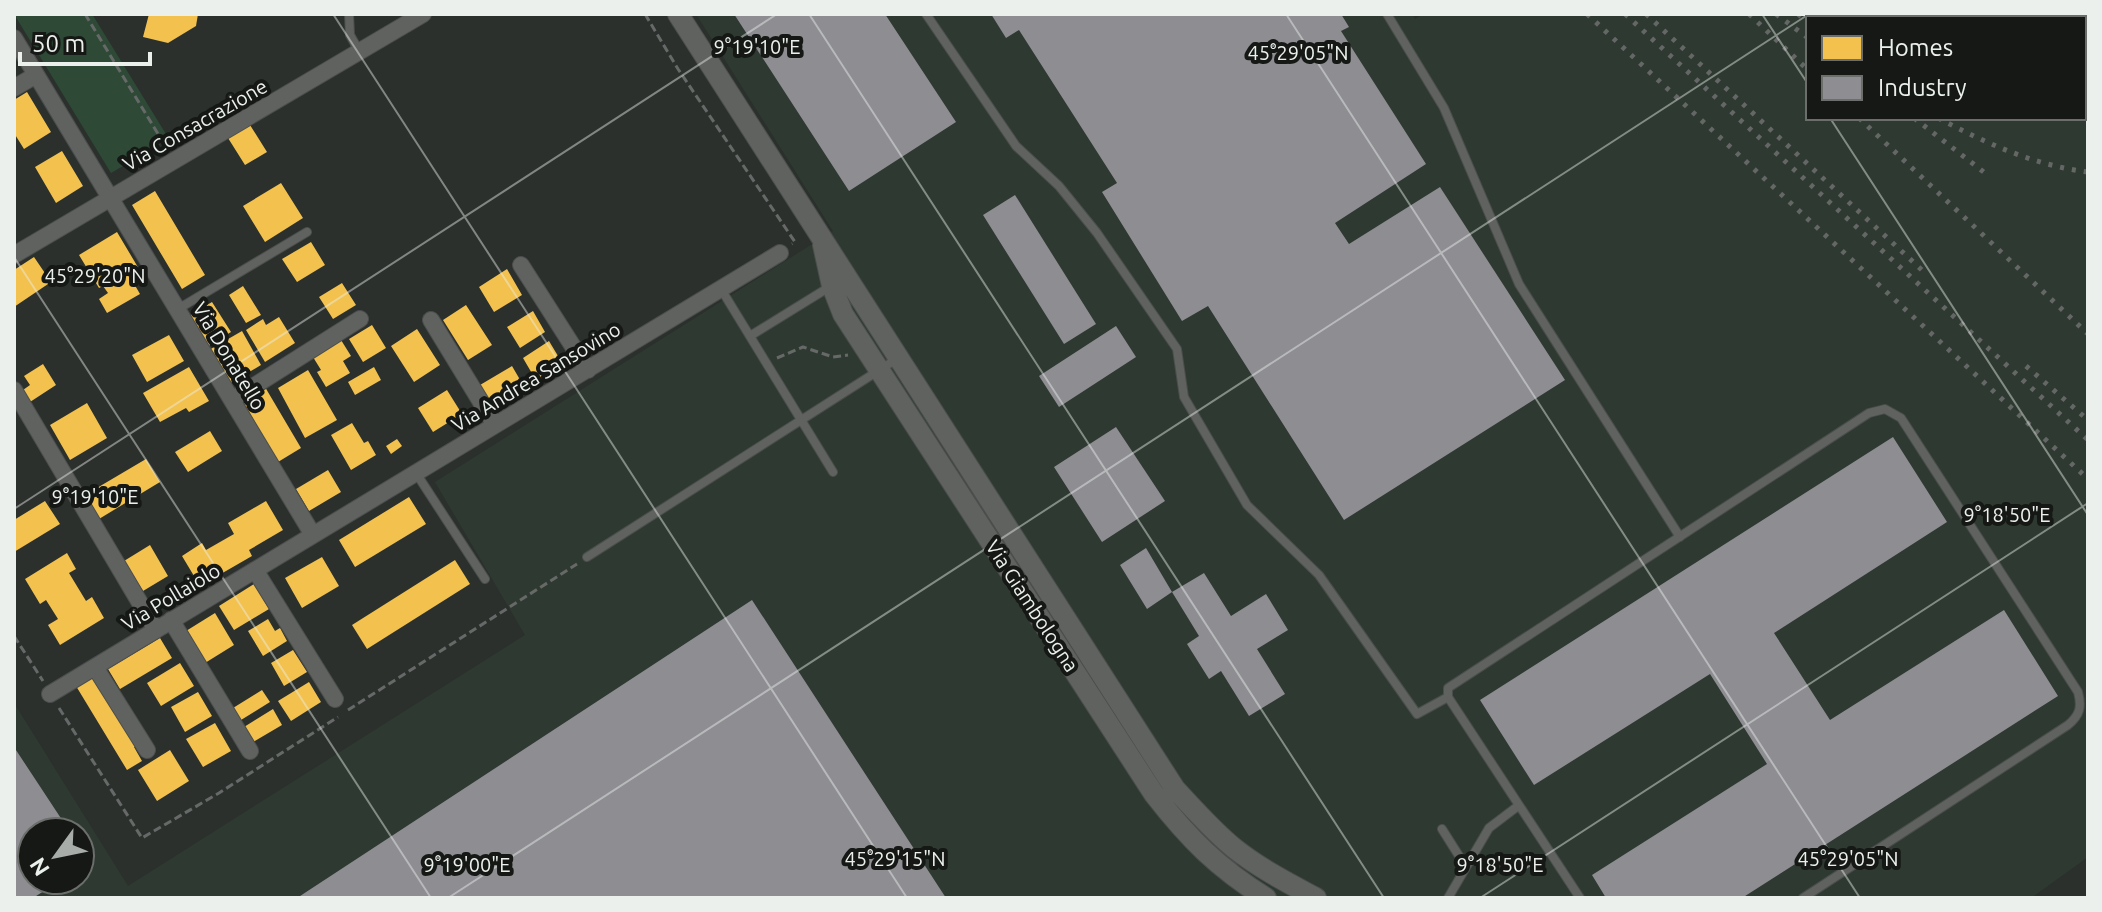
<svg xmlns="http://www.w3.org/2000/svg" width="2102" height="912" viewBox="0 0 2102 912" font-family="Ubuntu,sans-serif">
	<rect width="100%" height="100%" fill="#2b302d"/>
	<path fill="#2e3a31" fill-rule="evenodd" d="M696,14H1412L1415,19L1424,14H2088V857L2031,898H14V703L128,886L525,635L435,482L833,231ZM1808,18H2084V118H1808ZM32,832H80V880H32Z"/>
	<path fill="#2e4a37" d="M14,14H92L169,139L111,173Z"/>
	<path fill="#f2c14e" d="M149,14H198L196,26L168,43L143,37Z
		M27,92L51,132L24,149L14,133V100Z
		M250,125L267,152L245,165L228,138Z
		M62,151L83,186L56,203L35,167Z
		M281,183L303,218L265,242L243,206Z
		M155,191L205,275L182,289L132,205Z
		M117,232L139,269L129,275L140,294L107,313L99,299L108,293L103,286L99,288L79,255Z
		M311,242L325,265L297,282L282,259Z
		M34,257L51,282L14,307V270Z
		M507,269L522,295L494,312L479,287Z
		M342,283L356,305L333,319L319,297Z
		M243,286L261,315L246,323L229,295Z
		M212,302L231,332L207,347L189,316Z
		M466,305L492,345L468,360L443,320Z
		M533,311L545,332L520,348L507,327Z
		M279,317L295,343L265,362L246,330L263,319L266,325Z
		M372,325L386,348L363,362L349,339Z
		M417,329L440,365L414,382L391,346Z
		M242,331L261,365L229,384L209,350Z
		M169,335L184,361L147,382L132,355Z
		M341,340L351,356L343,361L350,373L326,387L317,372L321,370L313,357Z
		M549,341L564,366L537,382L523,358Z
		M43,364L56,385L30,402L23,390L30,385L24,376Z
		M512,366L526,390L494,409L480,385Z
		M189,367L209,401L189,412L186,408L160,422L143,393Z
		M374,367L381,380L355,395L348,382Z
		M308,370L337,420L305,438L278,388Z
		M265,387L301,448L278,462L242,400Z
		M447,390L462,414L433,432L418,408Z
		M87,403L107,438L70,460L50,425Z
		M352,423L364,443L368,441L376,455L351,470L331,435Z
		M210,431L222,451L188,472L175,452Z
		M397,439L402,446L391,454L386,446Z
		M146,459L160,482L99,519L85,495Z
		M328,470L341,492L309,511L296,489Z
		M409,497L426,524L355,567L339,540Z
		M45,501L60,524L14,552V520Z
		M266,501L283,530L249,550L252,556L200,586L182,556L202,543L206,550L234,534L228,523Z
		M150,545L168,576L143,591L124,561Z
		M67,553L76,569L69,573L86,601L92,597L104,618L60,645L48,625L58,619L46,600L40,604L25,579Z
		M322,557L339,586L302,608L285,578Z
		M455,560L470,584L367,649L352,625Z
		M254,584L269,609L234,630L219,606Z
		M215,613L234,645L205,663L186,631Z
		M268,619L275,631L280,628L287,641L263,656L248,631Z
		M160,638L172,658L120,689L108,669Z
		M293,650L307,672L284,686L271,663Z
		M180,663L194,686L161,706L147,683Z
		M96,673L139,744L134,747L142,761L127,770L76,686Z
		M309,682L321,702L291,721L278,701Z
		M262,690L270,702L241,720L233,708Z
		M198,692L212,716L185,732L171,707Z
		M273,709L282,725L253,742L244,727Z
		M215,723L231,751L203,767L186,739Z
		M170,750L189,781L157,801L138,770Z"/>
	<path fill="#8d8d92" d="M734,14H885L956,122L849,191Z
		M991,14H1341L1349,27L1341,31L1426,164L1335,223L1349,244L1440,187L1565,380L1344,520L1208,306L1182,321L1102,192L1117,183L1019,30L1006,38Z
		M1849,14H2088V57H2084V18H1849Z
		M1015,195L1096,324L1064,344L983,215Z
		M1116,326L1136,357L1059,407L1039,376Z
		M1116,427L1165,501L1102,542L1054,467Z
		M1893,437L1947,522L1774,633L1830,720L2004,610L2058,696L1742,898H1606L1592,875L1767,764L1710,674L1534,785L1480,700Z
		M1146,548L1172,592L1147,609L1120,565Z
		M1204,573L1231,616L1266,594L1288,630L1257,649L1285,694L1249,716L1221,671L1209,679L1187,644L1199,636L1172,592Z
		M752,600L946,898H297Z
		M14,747L70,832H32V880H61L33,898H14Z"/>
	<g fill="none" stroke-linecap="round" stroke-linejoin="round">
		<g stroke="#4b4e4c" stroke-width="10">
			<path id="service" d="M349,14L350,35L359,51
				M926,14L1016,146L1059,186L1097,233L1177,349L1184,397L1247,505L1319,575L1417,714L1448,697
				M1387,14L1444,108L1519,284L1680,537
				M721,289L833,472
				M178,309L307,232
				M750,336L831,286
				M416,473L485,579
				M587,557L892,362
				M1442,829L1466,867
				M1448,898L1489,828L1518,806
				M1580,898L1448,697V688L1869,413L1885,409L1901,418L2078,692C2082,707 2080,715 2068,725L1803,898"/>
		</g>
		<g stroke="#4b4e4c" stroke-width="18">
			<path id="minor" d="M14,38L313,535
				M14,88L36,75
				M14,255L423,14
				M521,265L588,370
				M431,320L495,425
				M14,390L156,630
				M232,400L360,319
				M255,570L335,699
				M171,620L250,751
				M95,667L147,750
				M50,694L780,253"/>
		</g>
		<g stroke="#4b4e4c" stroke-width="22">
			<path id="tertiary" d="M678,14L1175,789C1194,809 1212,830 1234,848C1259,868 1288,883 1316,898
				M823,245L832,286L843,314L1154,794C1189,839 1218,868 1266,898"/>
		</g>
		<path stroke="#666968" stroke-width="3" stroke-dasharray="8 4" stroke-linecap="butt" d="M85,14L166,147
			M645,14L678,69L795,242L792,244
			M777,358L803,347L833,357L848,355
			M14,636L43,681
			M59,708L142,838L219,793L338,717
			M348,710L577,564"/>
		<use href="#service" stroke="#606260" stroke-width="8"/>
		<use href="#minor" stroke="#606260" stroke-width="16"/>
		<use href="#tertiary" stroke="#606260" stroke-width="20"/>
		<path stroke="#656766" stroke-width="5" stroke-dasharray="4 8" stroke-linecap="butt" d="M1587,14L2088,479
			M1625,14L2088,440
			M1646,14L1924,272
			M1749,14L1808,70
			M1776,14L1808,38
			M1798,14L1808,22
			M1859,118L2088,334
			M1914,118L1985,173
			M1938,118C1986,143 2033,165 2088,172
			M2026,366L2088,420"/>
	</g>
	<path fill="none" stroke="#ebf0ec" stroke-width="2" stroke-opacity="0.45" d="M333,14L907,898M809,14L1384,898M1286,14L1860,898M1762,14L1808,84M1830,118L2088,515M14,257L431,898M14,509L777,14M448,898L1809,14M1480,898L2088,503"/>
	<g text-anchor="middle" stroke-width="8" stroke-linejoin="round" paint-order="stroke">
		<g font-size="20" fill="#ebf0ec" stroke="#151815">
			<text transform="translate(195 125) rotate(-30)" y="7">Via Consacrazione</text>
			<text transform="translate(229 356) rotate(59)" y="7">Via Donatello</text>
			<text transform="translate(536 377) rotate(-31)" y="7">Via Andrea Sansovino</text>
			<text transform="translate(171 597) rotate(-31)" y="7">Via Pollaiolo</text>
			<text transform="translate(1032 606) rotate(57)" y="7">Via Giambologna</text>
		</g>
	</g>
	<g font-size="20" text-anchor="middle" fill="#ebf0ec" stroke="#151815" stroke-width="8" stroke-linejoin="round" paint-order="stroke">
		<text x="757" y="54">9°19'10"E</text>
		<text x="1298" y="60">45°29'05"N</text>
		<text x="95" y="283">45°29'20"N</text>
		<text x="95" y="504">9°19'10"E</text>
		<text x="2007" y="522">9°18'50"E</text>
		<text x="895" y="866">45°29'15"N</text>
		<text x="1848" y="866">45°29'05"N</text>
		<text x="467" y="872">9°19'00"E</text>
		<text x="1500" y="872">9°18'50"E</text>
	</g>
	<rect width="2102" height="912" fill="none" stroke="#ebf0ec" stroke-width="32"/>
	<rect x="1806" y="16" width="280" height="104" fill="#151815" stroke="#6b6e6b" stroke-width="2"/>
	<rect x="1822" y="36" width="40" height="24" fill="#f2c14e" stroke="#6b6e6b" stroke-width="2"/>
	<text x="1878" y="56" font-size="24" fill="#ebf0ec">Homes</text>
	<rect x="1822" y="76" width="40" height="24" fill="#8d8d92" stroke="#6b6e6b" stroke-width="2"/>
	<text x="1878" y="96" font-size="24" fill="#ebf0ec">Industry</text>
	<g transform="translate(56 856) rotate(237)"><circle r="38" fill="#151815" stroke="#6b6e6b" stroke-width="2"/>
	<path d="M0-6L14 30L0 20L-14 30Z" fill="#a8ada9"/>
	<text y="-12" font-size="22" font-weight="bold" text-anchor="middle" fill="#ebf0ec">N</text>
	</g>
	<path d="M20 52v12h130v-12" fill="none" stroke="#ebf0ec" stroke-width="4"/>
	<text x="32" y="52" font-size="24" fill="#ebf0ec" stroke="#151815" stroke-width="6" paint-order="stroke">50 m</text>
</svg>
